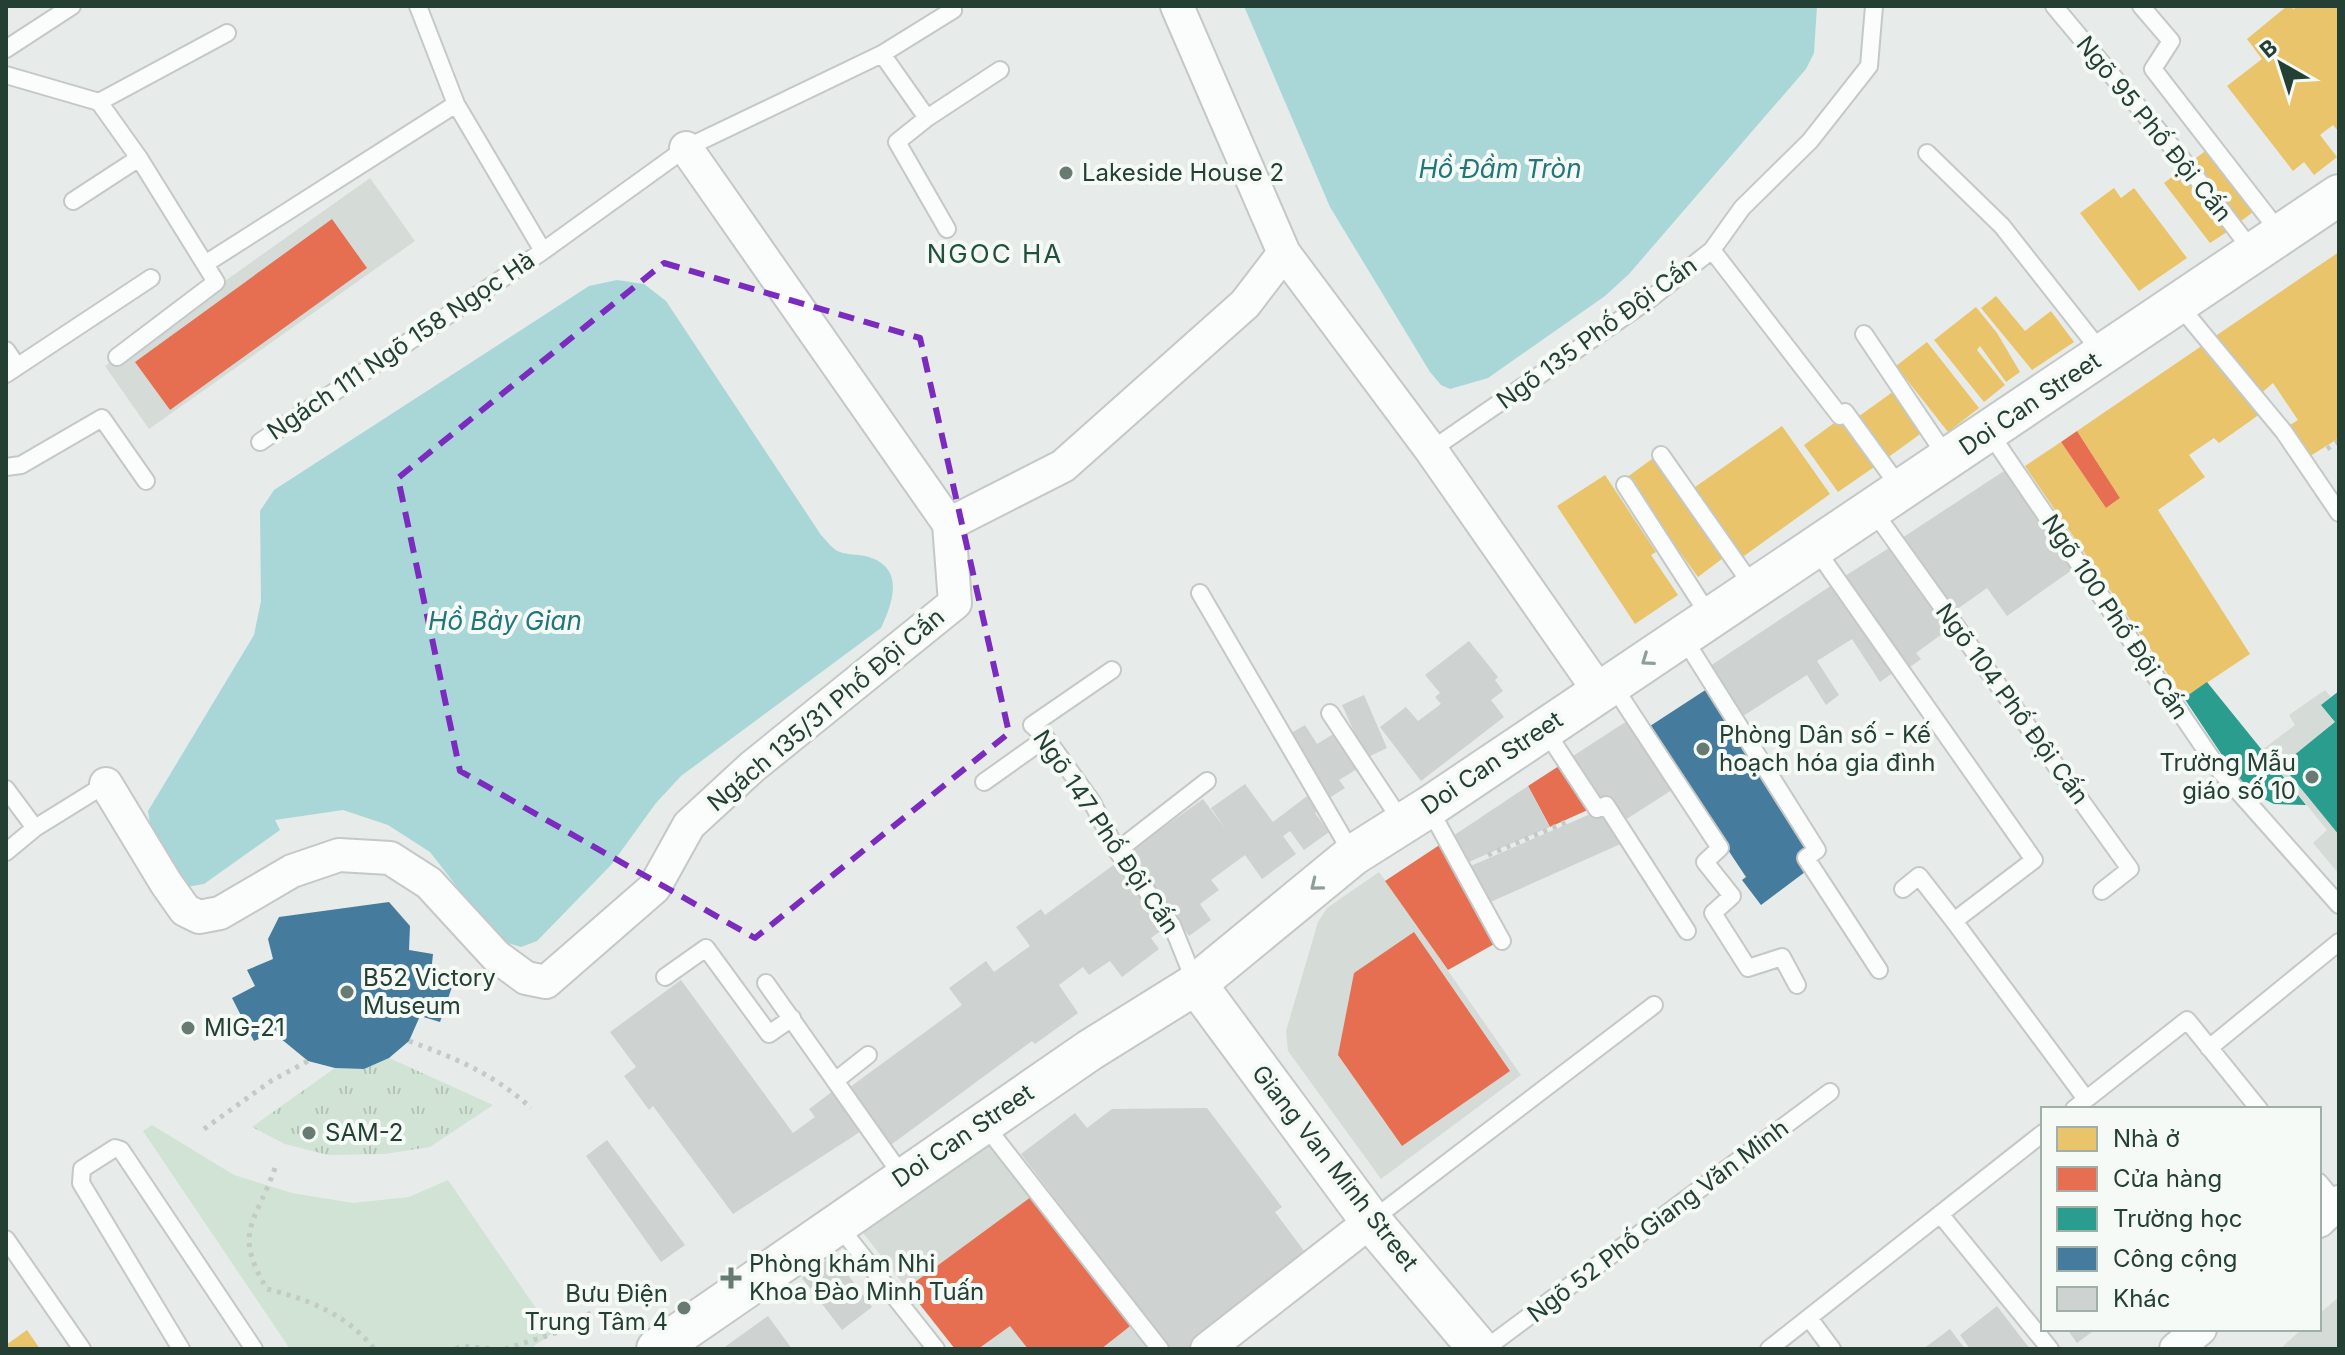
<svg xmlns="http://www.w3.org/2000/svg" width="2345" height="1355" viewBox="0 0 2345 1355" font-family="Inter,sans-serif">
	<defs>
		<pattern id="grass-tufts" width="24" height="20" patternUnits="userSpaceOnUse" patternTransform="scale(2)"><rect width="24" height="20" fill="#d1e3d4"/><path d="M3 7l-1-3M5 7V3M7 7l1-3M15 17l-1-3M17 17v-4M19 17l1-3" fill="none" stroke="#b3c4b7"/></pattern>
	</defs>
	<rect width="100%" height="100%" fill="#e7ebe9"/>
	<path fill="#d5dcd8" d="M370,178L415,241L149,429L105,366Z
		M2325,690L2331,697L2339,691V874L2313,843L2327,830L2262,750L2295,725L2289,715Z
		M1379,872L1521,1075L1381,1179L1288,1051L1286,1031L1318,922L1327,908Z
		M988,1141L1149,1349H955L863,1233Z
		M2339,1297V1349H2280L2302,1329H2319V1314Z"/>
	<path fill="url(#grass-tufts)" d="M389,1058L493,1105L430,1147L384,1154L328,1155L285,1144L252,1127L335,1068L364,1069Z"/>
	<path fill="#d1e3d4" d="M152,1125L234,1175L292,1193L353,1203L409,1197L448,1180L553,1333L530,1349H290L143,1131Z"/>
	<path fill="#a9d7d8" d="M1244,6H1817L1814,53L1806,69L1629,274L1605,296L1488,378L1450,389L1441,385L1430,372L1330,207Z
		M617,280L644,284L666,301L821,535C826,540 833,550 840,552C847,555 857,554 865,556C905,566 894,600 881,628L681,776L656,803L611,865L537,941L521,947L498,940L430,852L388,825L343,810L275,820L280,830L204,884L186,887L152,835L148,811L254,635L261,601L260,511L274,490L589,286Z"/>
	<path fill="#e9c46a" d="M2287,6L2294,9L2297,6H2339V132L2333,125L2320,135L2337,157L2314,175L2304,162L2293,171L2227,86L2262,59L2247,39Z
		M2208,149L2257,209L2236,225L2188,164Z
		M2185,167L2233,228L2210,243L2164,183Z
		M2114,188L2121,198L2134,188L2187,258L2139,291L2080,213Z
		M2339,252V438L2307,458L2287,427L2298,420L2273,383L2259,395L2214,337Z
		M1996,296L2025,331L2051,311L2074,342L2032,370L1981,308Z
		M1976,307L1997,333L2020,372L2006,382L1980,346L1977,350L2005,385L1984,402L1934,340Z
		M1927,342L1979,408L1948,432L1896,366Z
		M2203,345L2260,414L2219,443L2214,438L2189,455L2205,477L2158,510L2250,654L2184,698L2025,466L2061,442L2106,508L2120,498L2077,431Z
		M1894,391L1923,432L1883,461L1858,417Z
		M1845,415L1880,463L1838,492L1804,445Z
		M1782,426L1830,494L1737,561L1688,492Z
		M1656,456L1727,555L1698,577L1626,478Z
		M1605,475L1656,552L1651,555L1678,595L1635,624L1557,506Z
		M27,1330L40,1349H6V1345Z"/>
	<path fill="#e76f51" d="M332,219L367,268L170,410L135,362Z
		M2077,431L2120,498L2106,508L2061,442Z
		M1562,764L1592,808L1550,827L1528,786Z
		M1444,842L1496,943L1448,970L1385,881Z
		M1414,932L1510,1071L1402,1146L1338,1055L1354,973Z
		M1035,1194L1134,1323L1101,1349H1028L1010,1326L978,1349H955L907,1288Z"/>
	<path fill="#2a9d8f" d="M2207,682L2262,750L2306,805L2274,804L2250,792L2240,782L2184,698Z
		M2339,691V835L2282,765L2335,722L2321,705Z"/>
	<path fill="#457b9d" d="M1710,687L1813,849L1809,869L1761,905L1742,880L1746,877L1647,728Z
		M389,902L410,926L409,950L433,954L431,973L454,981L440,1022L420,1016L409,1041L389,1058L364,1069L335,1068L308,1061L274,1033L254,1041L232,998L255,986L247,970L273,959L268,939L279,917Z"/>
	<path fill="#ced2d0" d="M2004,471L2072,570L2007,616L1987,588L1953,612L1902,538Z
		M1892,546L1949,629L1916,653L1921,659L1906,670L1842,578Z
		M1835,583L1894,672L1880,682L1852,639L1817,661L1839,695L1826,705L1807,675L1740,718L1707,668Z
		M1469,641L1498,677L1495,680L1503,691L1491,700L1504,717L1421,781L1380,727L1406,707L1418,721L1441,704L1435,697L1440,693L1425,675Z
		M1364,695L1387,748L1366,758L1342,705Z
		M1630,719L1675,788L1622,822L1599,803L1570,758Z
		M1305,725L1317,744L1335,733L1357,769L1339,780L1345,788L1326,800L1286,736Z
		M1245,784L1273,822L1311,793L1321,808L1315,813L1329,832L1304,850L1290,831L1283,836L1296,854L1262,879L1245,855L1211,880L1219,890L1200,904L1211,920L1189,936L1128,853L1203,799L1226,830L1211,808Z
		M1528,786L1550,827L1464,864L1450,838Z
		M1602,809L1625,842L1486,904L1466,868Z
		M1119,861L1167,926L1151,938L1159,949L1122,977L1110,961L1089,975L1083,967L1059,985L1078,1013L1035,1044L1032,1041L888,1147L846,1090L962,1005L949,988L986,961L994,972L1030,946L1016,927L1041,909L1045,915Z
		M681,980L793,1133L815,1117L809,1109L833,1091L863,1130L733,1214L653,1106L649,1110L624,1076L636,1067L610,1032Z
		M1207,1108L1282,1207L1275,1212L1310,1259L1192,1349H1170L1021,1154L1075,1113L1087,1128L1112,1109Z
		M607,1140L685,1245L661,1262L586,1156Z
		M833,1255L872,1307L842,1330L802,1278Z
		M1997,1306L2030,1349H1970L1960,1335Z
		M768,1316L792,1349H722Z
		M1950,1329L1965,1349H1923Z
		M2067,1329H2096L2077,1343Z"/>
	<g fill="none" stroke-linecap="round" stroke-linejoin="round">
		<g stroke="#c4c8c6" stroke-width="20">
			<path id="service" d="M418,6L456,104L543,251
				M2054,6L2182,159L2254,253
				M2141,6L2171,41L2153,69L2281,234
				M6,49L72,6
				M882,54L953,10L952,6
				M6,75L99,102L139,158L216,282L117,357
				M99,102L227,33
				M1927,153L2002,226L2102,353
				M73,201L139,158
				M947,229L897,142L927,118L1000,70
				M1712,250L1840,416L1845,412L1901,489
				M205,264L456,104
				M2178,304L2284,432L2339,513
				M1864,334L1948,459
				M6,350L17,366
				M6,374L151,278
				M1989,432L2220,771L2339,905
				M260,442L543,251L686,148L882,54L927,118
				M1431,450L1650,299L1712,250L1742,208L1810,141L1869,66L1874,6
				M1661,455L1754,588
				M6,467L21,465L102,418L146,481
				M1625,485L1710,617
				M1872,509L2130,869L2102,891
				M1815,548L2034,860L1954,921L2086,1099
				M1200,593L1353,855
				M1683,637L1817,850L1806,858L1879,970
				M1112,670L1032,725L1046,738L1092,802L1117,851L1172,925L1195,982
				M1612,684L1720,848L1705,862L1732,896L1713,913L1748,968L1782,957L1797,985
				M1330,713L1402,822
				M1545,730L1597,809L1606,805L1687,931
				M984,782L1046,738
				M6,789L35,828
				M1429,808L1502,941
				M1117,851L1207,781
				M6,852L35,828L106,784
				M1903,889L1919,876L1954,921
				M665,977L706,948L769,1034L792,1018
				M766,983L903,1177
				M2209,1048L2339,942
				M835,1081L868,1055
				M2074,1109L2187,1020L2259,1109
				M984,1124L1160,1349
				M2319,1182L2337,1204
				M1940,1214L2050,1349
				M1372,1220L1654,1005
				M838,1225L936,1349
				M6,1239L82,1349
				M1809,1318L1832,1349
				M181,1349L81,1183L82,1169L115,1148L121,1150L254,1349
				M1485,1349L1830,1092
				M1769,1349L2043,1133"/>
		</g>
		<g stroke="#c4c8c6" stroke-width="36">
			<path id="minor" d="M1177,6L1284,253L1431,450L1599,691
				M949,524L1063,466L1245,304L1284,253
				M106,784L166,883L185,910L199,917L220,913L292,871L339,855L390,858L429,883L496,956L526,978L546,982L654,888L689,825L752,767L955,603L949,524L686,148
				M2319,1221L2339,1202
				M1207,1349L1371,1221
				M2176,1349L2200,1329"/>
		</g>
		<g stroke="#c4c8c6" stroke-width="44">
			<path id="tertiary" d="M1196,984L1371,1221L1479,1349
				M657,1349L1090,1050L1196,984L1353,855L1429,807L2339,195"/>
		</g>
		<path stroke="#c2cbc6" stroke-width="5" stroke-dasharray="4 6" stroke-linecap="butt" d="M2327,449L2339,441
			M1488,855L1571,820
			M409,1041C455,1058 494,1074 531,1108
			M204,1129L271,1081L308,1061
			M275,1168C256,1223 232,1231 267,1289C308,1299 348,1315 374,1349
			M456,1349L461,1346L494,1349
			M505,1349L562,1331L594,1311"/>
		<use href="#service" stroke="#fbfcfc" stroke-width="16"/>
		<use href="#minor" stroke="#fbfcfc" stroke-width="32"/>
		<use href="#tertiary" stroke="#fbfcfc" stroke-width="40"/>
	</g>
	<defs><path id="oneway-chevron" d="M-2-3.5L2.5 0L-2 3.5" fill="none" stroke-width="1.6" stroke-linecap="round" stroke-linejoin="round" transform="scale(2)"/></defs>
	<g stroke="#909e98">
		<use href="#oneway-chevron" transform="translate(1647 660) rotate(145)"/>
		<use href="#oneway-chevron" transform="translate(1316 885) rotate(141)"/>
	</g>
	<path fill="none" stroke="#7b2cbf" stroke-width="6" stroke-dasharray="16 10" stroke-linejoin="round" d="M664,263L920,338L1009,733L755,938L460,771L398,478Z"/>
	<g fill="#687b73" stroke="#f5faf7" stroke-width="3">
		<circle cx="1066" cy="173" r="8"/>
		<circle cx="1703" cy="749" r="8"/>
		<circle cx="2312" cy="777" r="8"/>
		<circle cx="347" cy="992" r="8"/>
		<circle cx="188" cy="1028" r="8"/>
		<circle cx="309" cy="1133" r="8"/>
		<path d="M727 1266h8v8h8v8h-8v8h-8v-8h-8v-8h8z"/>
		<circle cx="684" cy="1308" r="8"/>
	</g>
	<g text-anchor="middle" stroke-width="8" stroke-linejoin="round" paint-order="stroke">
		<g font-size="24" fill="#243f34" stroke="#f5faf7">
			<text transform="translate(2154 129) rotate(51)" y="8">Ngõ 95 Phố Đội Cấn</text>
			<text transform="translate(1597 333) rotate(-36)" y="8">Ngõ 135 Phố Đội Cấn</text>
			<text transform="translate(401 346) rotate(-34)" y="8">Ngách 111 Ngõ 158 Ngọc Hà</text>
			<text transform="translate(2030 404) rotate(-34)" y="8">Doi Can Street</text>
			<text transform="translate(2115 617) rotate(56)" y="8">Ngõ 100 Phố Đội Cấn</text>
			<text transform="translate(2012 704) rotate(54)" y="8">Ngõ 104 Phố Đội Cấn</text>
			<text transform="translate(826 710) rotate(-40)" y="8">Ngách 135/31 Phố Đội Cấn</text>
			<text transform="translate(1492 763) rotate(-34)" y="8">Doi Can Street</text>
			<text transform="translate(1106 832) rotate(56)" y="8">Ngõ 147 Phố Đội Cấn</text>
			<text transform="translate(963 1136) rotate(-34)" y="8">Doi Can Street</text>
			<text transform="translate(1335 1168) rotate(52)" y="8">Giang Van Minh Street</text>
			<text transform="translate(1658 1221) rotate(-37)" y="8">Ngõ 52 Phố Giang Văn Minh</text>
		</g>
		<g font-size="24" fill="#243f34" stroke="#f5faf7" text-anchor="start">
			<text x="1082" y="181">Lakeside House 2</text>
			<text x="1719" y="743">Phòng Dân số - Kế<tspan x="1719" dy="28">hoạch hóa gia đình</tspan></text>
			<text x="2296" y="771" text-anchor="end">Trường Mẫu<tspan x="2296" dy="28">giáo số 10</tspan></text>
			<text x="363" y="986">B52 Victory<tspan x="363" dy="28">Museum</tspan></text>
			<text x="204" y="1036">MIG-21</text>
			<text x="325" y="1141">SAM-2</text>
			<text x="749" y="1272">Phòng khám Nhi<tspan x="749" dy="28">Khoa Đào Minh Tuấn</tspan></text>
			<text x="668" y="1302" text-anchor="end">Bưu Điện<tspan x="668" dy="28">Trung Tâm 4</tspan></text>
		</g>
		<g font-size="26" font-style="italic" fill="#207679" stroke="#f5faf7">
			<text x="1500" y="178">Hồ Đầm Tròn</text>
			<text x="505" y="630">Hồ Bảy Gian</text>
		</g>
		<g font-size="26" letter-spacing="2" fill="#21503e" stroke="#f5faf7">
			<text x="995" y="263">NGOC HA</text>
		</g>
	</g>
	<rect width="2345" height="1355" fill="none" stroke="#243f34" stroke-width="16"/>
	<rect x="2041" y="1107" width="280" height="224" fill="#f5faf7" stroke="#a1afa9" stroke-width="2"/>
	<rect x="2057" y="1127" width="40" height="24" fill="#e9c46a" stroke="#a1afa9" stroke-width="2"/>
	<text x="2113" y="1147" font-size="24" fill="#243f34">Nhà ở</text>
	<rect x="2057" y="1167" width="40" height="24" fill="#e76f51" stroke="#a1afa9" stroke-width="2"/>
	<text x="2113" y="1187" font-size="24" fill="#243f34">Cửa hàng</text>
	<rect x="2057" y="1207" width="40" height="24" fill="#2a9d8f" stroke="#a1afa9" stroke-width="2"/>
	<text x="2113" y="1227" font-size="24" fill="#243f34">Trường học</text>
	<rect x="2057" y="1247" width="40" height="24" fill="#457b9d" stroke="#a1afa9" stroke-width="2"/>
	<text x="2113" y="1267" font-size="24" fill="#243f34">Công cộng</text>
	<rect x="2057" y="1287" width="40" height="24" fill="#ced2d0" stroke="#a1afa9" stroke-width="2"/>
	<text x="2113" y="1307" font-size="24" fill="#243f34">Khác</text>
	<g transform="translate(2281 64) rotate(321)" stroke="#f5faf7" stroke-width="6" paint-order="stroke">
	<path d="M0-6L14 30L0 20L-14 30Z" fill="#243f34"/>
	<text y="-12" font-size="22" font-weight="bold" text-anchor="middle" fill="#243f34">B</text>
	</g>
</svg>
